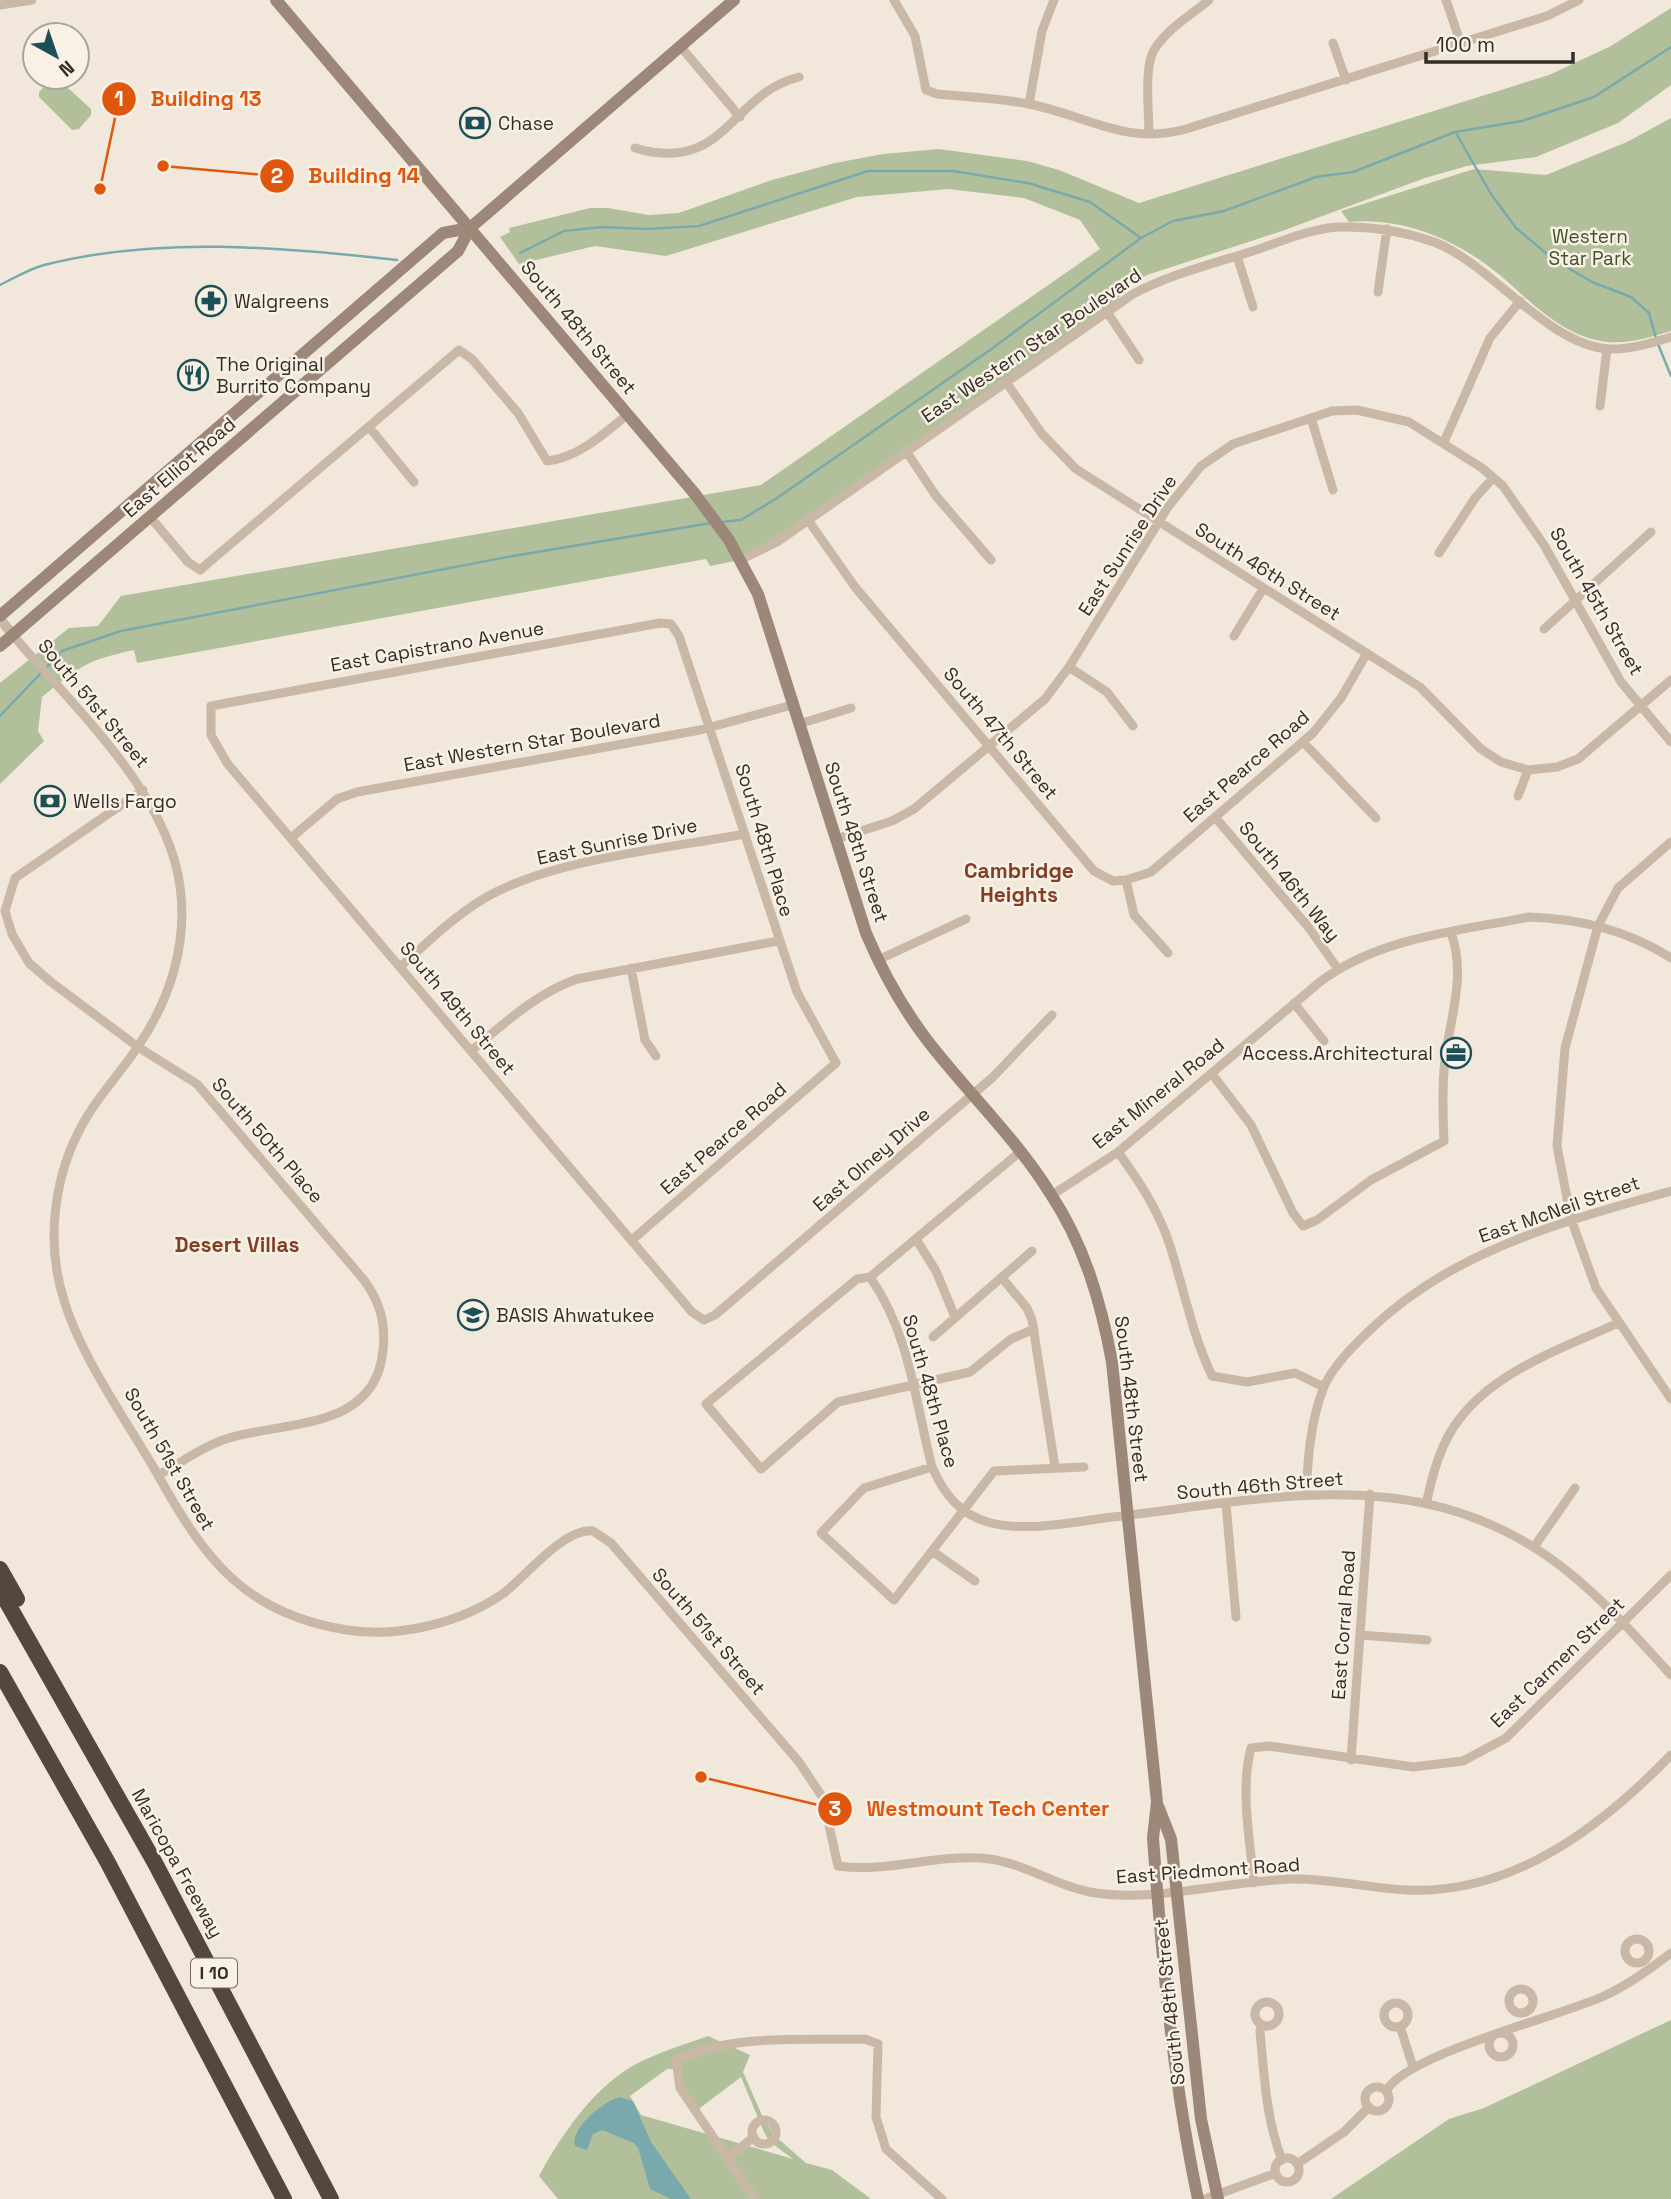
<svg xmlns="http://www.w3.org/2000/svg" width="1671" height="2199" viewBox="0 0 1671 2199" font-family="'Space Grotesk',sans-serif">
	<rect width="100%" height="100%" fill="#f1e7da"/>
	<path fill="#b1c09a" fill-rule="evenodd" d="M1671,8V85L1618,123L1536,157L1467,166L1425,178L1282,231L1147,275L1129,285L1107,312L777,542L740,560L710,566L706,559L137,663L134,650C87,660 78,667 42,697L38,731L44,741L0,784V683L69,628L98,626L121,596L761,485L1100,249L1080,220L1024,198L949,189L857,197L666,256L595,246L519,264L500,237L510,232L509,228L590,208H608L649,215L679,213L772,180L835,163L883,154L939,149L1027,161L1059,170L1139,203L1549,75L1611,46Z
		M52,78H57L91,109V115L79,129L72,130L39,97V92Z
		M1671,118V331C1651,337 1629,344 1608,342C1565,338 1531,302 1501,276C1459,241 1405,217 1349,222L1341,211L1474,169L1546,175L1627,142Z
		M1671,2020V2199H1331L1449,2119L1484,2108Z
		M708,2036L750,2055L743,2072L764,2120L775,2136L806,2163L832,2170L871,2199H558L539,2176C561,2135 597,2082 642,2061C663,2051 686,2044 708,2036ZM667,2069H676L696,2111L741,2077L764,2132L770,2142L793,2159L641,2115L630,2096Z"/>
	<path fill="#7aa9ad" d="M619,2097L633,2101L651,2142L691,2199H671L650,2189L638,2148L634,2143L602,2130L593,2134L587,2150L575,2146C570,2128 603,2102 619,2097Z"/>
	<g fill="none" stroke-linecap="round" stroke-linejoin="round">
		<path stroke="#7aa9ad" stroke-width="2.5" d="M1456,133L1491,194L1516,228L1553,259L1592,282L1631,297L1649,313L1656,338
			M520,253L564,231L602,227L647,229L699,226L868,171H953L1028,183L1090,202L1141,238
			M0,285C14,278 29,269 44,265C158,236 281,247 397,260
			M1658,344L1671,376
			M721,522L741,520L777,498L990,350L1141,238L1173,221L1224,211L1316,177L1353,172L1455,132L1522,121L1594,97L1671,47
			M0,716L62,651L121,631L513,556L711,523"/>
		<path stroke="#c9b8a6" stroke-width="9" d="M894,0L915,36L926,90L937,94C968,97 999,98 1029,104C1086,115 1126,146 1186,129L1547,16L1579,0
			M1446,0L1461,44
			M0,5L32,0
			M1333,43L1346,80
			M680,46L740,117
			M1029,104L1042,31L1054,0
			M1149,134C1149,113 1144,70 1153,52C1164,31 1191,15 1209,0
			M635,148C725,175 730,94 799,77
			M1237,256L1253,307
			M1378,292L1387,229
			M1107,312L1139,360
			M1006,382L1042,434L1076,469L1420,687L1481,749L1501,762L1528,770L1557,767L1578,759L1671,680
			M1600,406L1607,349
			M1311,418L1333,490
			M369,427L414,482
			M1444,442L1490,338L1520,301
			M906,451L936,496L991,560
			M151,518L188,562L200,570L459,350L472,359L518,413L547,461C578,458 605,433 628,414
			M808,520L855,587L1094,871L1113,881L1126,880L1134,915L1168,953
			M1439,553L1475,498L1493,478
			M740,560L777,542L1133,294C1171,274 1212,264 1253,251C1280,242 1311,228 1340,227C1372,226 1403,231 1434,242C1493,265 1547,345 1609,349C1630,350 1651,343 1671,337
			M1544,629L1651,532
			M13,635C73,707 167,791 180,886C188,944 170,1000 137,1048C121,1072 100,1094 85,1120C54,1173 45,1241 64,1300C81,1358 129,1424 159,1477C206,1561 246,1614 347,1630C399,1638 461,1623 504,1593C527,1575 564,1528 593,1531L611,1543L799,1762L823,1798L838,1866C885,1873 932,1855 980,1858C1021,1860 1056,1887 1096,1893C1155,1902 1229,1881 1291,1879C1329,1878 1368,1888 1407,1890C1513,1895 1601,1827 1671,1755
			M1234,636L1263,589
			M1069,667L1107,692L1133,726
			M799,724L851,708
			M1303,742L1376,818
			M143,790L15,878L5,911L12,934L29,963L51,982L138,1047L197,1084L364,1280C380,1302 386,1323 383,1350C376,1431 285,1421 229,1438C205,1445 181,1463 158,1475
			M1518,796L1528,770
			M1215,817L1309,928L1338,969
			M291,838L337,799L357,792L700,730L792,705
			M836,839L892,821L914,809L1045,699L1069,667L1168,507L1201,466L1233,444L1332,411L1357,410L1409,422L1482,468L1503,486L1544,545L1621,682L1671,742
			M1671,842L1618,888L1598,926L1565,1048L1557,1146L1571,1219L1596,1288L1671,1399
			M1126,880L1151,872L1313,733L1341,698L1367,653
			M878,960L966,919
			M400,967C430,940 460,910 496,892C564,858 669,848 745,834
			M631,968L645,1040L656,1056
			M1294,1003L1324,1041
			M471,1051C505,1023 535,994 577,979L778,941
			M1212,1074L1251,1125L1293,1213L1303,1226L1317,1220L1371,1180L1444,1141C1443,1118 1442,1094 1444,1071C1447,1024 1468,979 1451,933
			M1118,1152C1139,1181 1159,1211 1170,1246C1184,1289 1192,1334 1212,1376L1247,1382L1295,1373L1324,1387
			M1052,1195L1118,1152L1321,981C1381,937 1458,931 1529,917C1581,919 1627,930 1671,958
			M916,1239L936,1271L955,1317
			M632,1240L836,1063L797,992L679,636L671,624L660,623L211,706V735L227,763L692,1312L704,1320L715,1315L993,1077L1052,1015
			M870,1277C910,1334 915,1401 932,1467C944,1494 960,1515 991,1523C1029,1532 1074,1522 1112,1517C1222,1505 1335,1479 1444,1508C1547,1536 1602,1599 1671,1675
			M870,1277L857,1279L706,1404L761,1469L838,1402L970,1372L1011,1339L1034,1329
			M870,1277L1021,1151
			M1002,1278L1027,1308L1032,1320L1055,1467
			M933,1337L1032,1251
			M932,1467L864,1488L821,1533L894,1600L994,1471L1084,1467
			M1306,1494C1308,1458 1310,1424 1323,1389C1331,1368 1353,1346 1369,1331C1452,1250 1562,1222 1671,1191
			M1226,1504L1236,1617
			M1426,1504C1430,1488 1433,1472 1439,1457C1465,1380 1551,1354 1618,1323
			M1534,1547L1575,1488
			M932,1551L975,1581
			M1360,1635L1427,1640
			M1351,1760L1370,1494
			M1254,1883C1250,1840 1240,1790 1251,1748L1269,1746L1413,1767L1463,1761L1506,1738L1671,1575
			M1625 1951a12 12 0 1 1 24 0a12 12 0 1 1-24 0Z
			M1509 2001a12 12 0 1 1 24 0a12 12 0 1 1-24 0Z
			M1255 2014a12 12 0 1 1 24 0a12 12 0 1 1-24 0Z
			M1384 2015a12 12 0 1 1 24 0a12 12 0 1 1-24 0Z
			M1262,2025L1260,2031C1264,2074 1266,2119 1282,2160
			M1400,2026L1413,2067
			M1489 2045a12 12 0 1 1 24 0a12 12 0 1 1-24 0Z
			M1365 2099a12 12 0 1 1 24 0a12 12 0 1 1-24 0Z
			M1386,2091C1406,2054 1558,2017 1604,1996C1628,1985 1650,1969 1671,1953
			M752 2132a12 12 0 1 1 24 0a12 12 0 1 1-24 0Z
			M728,2157L754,2137
			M1275 2170a12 12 0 1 1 24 0a12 12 0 1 1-24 0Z
			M1297,2164L1344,2132L1369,2107
			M755,2199L680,2088L676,2060C732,2033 805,2041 865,2039L878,2044L876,2117L886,2149L942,2199
			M1205,2199L1276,2173"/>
		<path stroke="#c9b8a6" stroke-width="10" d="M0,619L13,635"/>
		<path stroke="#9c8778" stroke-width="12" d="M276,0L695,494L729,540L758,594L866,933C882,971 902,1007 927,1040C967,1092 1015,1137 1050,1193C1084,1244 1101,1302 1112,1362L1157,1802L1153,1838C1162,1959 1173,2081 1198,2199
			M0,616L443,233L470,228
			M0,646L458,251L470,228L734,0
			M1158,1806L1171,1839L1201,2119L1218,2199"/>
		<path stroke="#56473e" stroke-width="16" d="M0,1569L17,1599
			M0,1590L155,1863L331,2199
			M0,1672L107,1861L284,2199"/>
	</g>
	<defs>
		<g id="bank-ring" transform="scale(1.575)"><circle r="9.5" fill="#f9f1e6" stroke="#1d4f56" stroke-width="1.5"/><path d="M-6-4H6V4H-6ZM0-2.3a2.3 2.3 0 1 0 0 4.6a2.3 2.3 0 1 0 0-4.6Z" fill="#1d4f56"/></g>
		<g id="pharmacy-ring" transform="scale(1.575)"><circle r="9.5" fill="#f9f1e6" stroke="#1d4f56" stroke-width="1.5"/><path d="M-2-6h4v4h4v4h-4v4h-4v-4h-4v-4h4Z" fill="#1d4f56"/></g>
		<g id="restaurant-ring" transform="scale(1.575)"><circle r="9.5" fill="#f9f1e6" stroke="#1d4f56" stroke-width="1.5"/><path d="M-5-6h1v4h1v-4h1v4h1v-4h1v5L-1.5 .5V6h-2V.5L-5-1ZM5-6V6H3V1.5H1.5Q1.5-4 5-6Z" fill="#1d4f56"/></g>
		<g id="office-ring" transform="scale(1.575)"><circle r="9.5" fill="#f9f1e6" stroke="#1d4f56" stroke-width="1.5"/><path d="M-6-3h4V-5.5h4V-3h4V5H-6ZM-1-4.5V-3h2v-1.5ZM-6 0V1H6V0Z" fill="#1d4f56"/></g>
		<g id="school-ring" transform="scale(1.575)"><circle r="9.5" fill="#f9f1e6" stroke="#1d4f56" stroke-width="1.5"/><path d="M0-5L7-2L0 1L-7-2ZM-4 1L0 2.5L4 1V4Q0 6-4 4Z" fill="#1d4f56"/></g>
	</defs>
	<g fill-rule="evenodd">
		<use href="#bank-ring" x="475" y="123"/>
		<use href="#pharmacy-ring" x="211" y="301"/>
		<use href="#restaurant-ring" x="193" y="375"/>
		<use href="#bank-ring" x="50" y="801"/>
		<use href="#office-ring" x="1456" y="1053"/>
		<use href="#school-ring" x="473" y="1315"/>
	</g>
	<g text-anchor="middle" stroke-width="5" stroke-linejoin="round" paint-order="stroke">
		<rect fill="#f9f1e6" stroke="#706760" stroke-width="2" x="191" y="1958.5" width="46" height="29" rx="5"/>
		<g font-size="18" font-weight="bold" fill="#352c27">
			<text x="214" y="1979">I 10</text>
		</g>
		<g font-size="19" fill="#352c27" stroke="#f9f1e6" text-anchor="start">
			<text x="498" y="130">Chase</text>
			<text x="234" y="308">Walgreens</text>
			<text x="216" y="371">The Original<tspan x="216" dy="22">Burrito Company</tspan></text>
			<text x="73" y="808">Wells Fargo</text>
			<text x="1433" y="1060" text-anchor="end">Access.Architectural</text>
			<text x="496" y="1322">BASIS Ahwatukee</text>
		</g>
		<g font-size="19" fill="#42532b" stroke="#f9f1e6">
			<text x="1590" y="243">Western<tspan x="1590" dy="22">Star Park</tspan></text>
		</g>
		<g font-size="19" fill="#352c27" stroke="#f9f1e6">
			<text transform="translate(579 327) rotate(50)" y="7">South 48th Street</text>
			<text transform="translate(1031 345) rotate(-34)" y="7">East Western Star Boulevard</text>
			<text transform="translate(179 467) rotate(-41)" y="7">East Elliot Road</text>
			<text transform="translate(1127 545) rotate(-57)" y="7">East Sunrise Drive</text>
			<text transform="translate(1268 571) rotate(32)" y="7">South 46th Street</text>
			<text transform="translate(1597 601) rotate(60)" y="7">South 45th Street</text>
			<text transform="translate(437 646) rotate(-10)" y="7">East Capistrano Avenue</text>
			<text transform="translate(94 703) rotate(50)" y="7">South 51st Street</text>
			<text transform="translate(1001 733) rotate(50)" y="7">South 47th Street</text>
			<text transform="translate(532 742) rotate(-10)" y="7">East Western Star Boulevard</text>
			<text transform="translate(1246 766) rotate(-41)" y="7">East Pearce Road</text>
			<text transform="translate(765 840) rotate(73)" y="7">South 48th Place</text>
			<text transform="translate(617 841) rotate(-12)" y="7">East Sunrise Drive</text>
			<text transform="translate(857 842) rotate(72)" y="7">South 48th Street</text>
			<text transform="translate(1290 881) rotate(51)" y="7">South 46th Way</text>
			<text transform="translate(458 1008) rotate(50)" y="7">South 49th Street</text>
			<text transform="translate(1158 1093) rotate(-39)" y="7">East Mineral Road</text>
			<text transform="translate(723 1138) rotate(-41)" y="7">East Pearce Road</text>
			<text transform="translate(268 1140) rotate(49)" y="7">South 50th Place</text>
			<text transform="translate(871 1159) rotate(-41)" y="7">East Olney Drive</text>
			<text transform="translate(1559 1209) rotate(-19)" y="7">East McNeil Street</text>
			<text transform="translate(931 1391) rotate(74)" y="7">South 48th Place</text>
			<text transform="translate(1132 1399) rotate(83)" y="7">South 48th Street</text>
			<text transform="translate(170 1459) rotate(60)" y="7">South 51st Street</text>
			<text transform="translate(1260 1485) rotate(-5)" y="7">South 46th Street</text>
			<text transform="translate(1343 1625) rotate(-86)" y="7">East Corral Road</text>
			<text transform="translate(709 1631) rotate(49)" y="7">South 51st Street</text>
			<text transform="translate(1557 1662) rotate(-44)" y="7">East Carmen Street</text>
			<text transform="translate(178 1863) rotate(61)" y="7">Maricopa Freeway</text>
			<text transform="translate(1208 1870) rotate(-4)" y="7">East Piedmont Road</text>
			<text transform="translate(1169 2002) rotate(-96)" y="7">South 48th Street</text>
		</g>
		<g font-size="21" font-weight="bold" fill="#823d22" stroke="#f9f1e6">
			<text x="1019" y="878">Cambridge<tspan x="1019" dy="24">Heights</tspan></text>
			<text x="237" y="1252">Desert Villas</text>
		</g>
	</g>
	<path fill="none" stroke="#df570d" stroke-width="2.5" d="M100 189L119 99M163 166L277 176M701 1777L835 1809"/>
	<g fill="#df570d" stroke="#f9f1e6" stroke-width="2.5">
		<circle cx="100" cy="189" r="7"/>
		<circle cx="163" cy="166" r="7"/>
		<circle cx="701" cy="1777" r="7"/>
		<circle cx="119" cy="99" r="18"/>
		<circle cx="277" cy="176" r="18"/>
		<circle cx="835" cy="1809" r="18"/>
	</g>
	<g font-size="21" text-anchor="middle" font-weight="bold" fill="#fff">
		<text x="119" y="106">1</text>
		<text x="277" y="183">2</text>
		<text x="835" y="1816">3</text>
	</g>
	<g font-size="21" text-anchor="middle" font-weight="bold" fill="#df570d" stroke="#f9f1e6" stroke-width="5" stroke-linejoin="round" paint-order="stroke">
		<text x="206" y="106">Building 13</text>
		<text x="364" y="183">Building 14</text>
		<text x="988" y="1816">Westmount Tech Center</text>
	</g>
	<g transform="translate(56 56) rotate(140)"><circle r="33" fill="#f9f1e6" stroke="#aba29a" stroke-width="2"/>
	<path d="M0-5L12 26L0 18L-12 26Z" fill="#1d4f56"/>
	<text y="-10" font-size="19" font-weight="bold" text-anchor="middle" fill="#352c27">N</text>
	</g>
	<path d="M1426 52v10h147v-10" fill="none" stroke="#352c27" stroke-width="3.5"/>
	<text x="1436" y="52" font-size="21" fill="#352c27" stroke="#f9f1e6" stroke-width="5" paint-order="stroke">100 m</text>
</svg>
